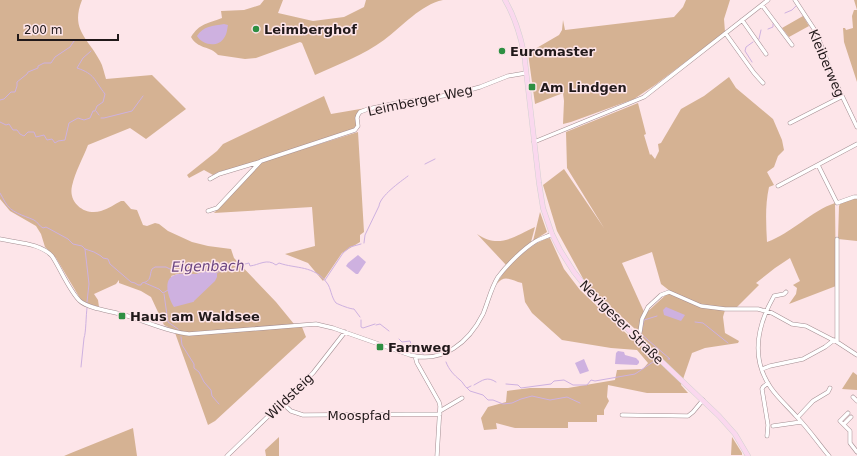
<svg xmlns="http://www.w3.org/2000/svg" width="857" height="456" viewBox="0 0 857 456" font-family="'DejaVu Sans',sans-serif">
	<rect width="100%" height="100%" fill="#fde5e9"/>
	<path fill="#d5b293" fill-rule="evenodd" d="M0,0H82C70,30 88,38 100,61C103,66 104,73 106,79L152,75L186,109L146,139L130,128L88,145C83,158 75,172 72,186C68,203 85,216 101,211C108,209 115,204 121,201H124L131,209L137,210L143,225L147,226L155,223L159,224L168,231L192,242L208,246L231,249L234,258L276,302L294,324L302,327L306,337L215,421L208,425L174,330L164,325L151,297L141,291L119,283V280L116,284L94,294L98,300L99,307L89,304L81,300L56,258L45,247L41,234L36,226L10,211L0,199ZM208,270L193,302L171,276L178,274H198Z
		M264,0H283L278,13L313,21L344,17L364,7L366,0H443C420,5 403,26 384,40C364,55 339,64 315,75L302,43L300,42L256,58L245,59L218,55C211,46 197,49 191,37C200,23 207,24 222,18L221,11L244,10L260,5Z
		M686,0H730L724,19L725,32L655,85L634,99L571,122L563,124L564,101L563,93L535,104L528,53L559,35L562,30L563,20L565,30L674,17L683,7Z
		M854,0H857V82L844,42L843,28H845L846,30L853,28L852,16L854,10H857Z
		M803,16L809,26L789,37L782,28Z
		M729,77L736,88L773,119L782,140L784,150L778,156L774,167L767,172L774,185L769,187C765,205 766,223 767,242C792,233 811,211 835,203L836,286L789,304L796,294L797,288L793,285L800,281L799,279L790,258L775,268L756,283L759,285L736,308L725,310L723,317L725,333L739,341L738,343L705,348L692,353L681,385L688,393H647L608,385L607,397L609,401L604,410V415H597V422H568V428H515L496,423L497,429L484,430L481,418L488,407L506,402L507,391L530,388H568L615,380L617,370L643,369L648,363L637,350L611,348L562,340L532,313L525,302L522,283C511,280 504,274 497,284C502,270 535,239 550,238L564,269L580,290L629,336L635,329L586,284L557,231L543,185L564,169L604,228L567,168L566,132L638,103L646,134L644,135L650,155L651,154L655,159L659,151L658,144L661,143L681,109L704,96ZM652,252L661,284L670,291L645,314L622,263Z
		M324,96L331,114L366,108L357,113V124L355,128L253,163L218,172L213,175L204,170L189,178L187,175L217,151L223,144Z
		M358,132L364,232L360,235V242L342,253L323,281L308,263L285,254L315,246L312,207L214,213L262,162Z
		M854,198H857V241L838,239L839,206L840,204Z
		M540,212L547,232L533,241Z
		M535,227L531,242L507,266L477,234C499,249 513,237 535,227Z
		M853,372L857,375V390L842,389Z
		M133,428L137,456H64L71,453Z
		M279,437V456H266L265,450Z
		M732,437L742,453V455H731Z"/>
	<path fill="#ceb1e0" d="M224,24L228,25C227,30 227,34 224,38C218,48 202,45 197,36C203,26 213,26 224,24Z
		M358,255L366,262L358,274H356L346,266L348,263Z
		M208,270L217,273V277L215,281L193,302L174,307C168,297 161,277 178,274C184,273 190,274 196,274C200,273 205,271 208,270Z
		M666,307L685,315L681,321L664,315L663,310Z
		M618,351L624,352L625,355L636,358L639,361V363L637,365L615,364L616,353Z
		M584,359L589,371L580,374L575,363Z"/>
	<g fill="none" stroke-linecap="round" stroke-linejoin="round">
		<path stroke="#ceb1e0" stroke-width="1" d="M785,13L792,10L796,6
			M768,29L773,27V24
			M759,39L761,30
			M752,62L745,51L746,47L753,42
			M0,100L4,99L11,92H15L17,86V82L27,74L28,72L38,68V66L44,63H51L55,57L70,47L74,41L76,40
			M96,111L99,115
			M101,118H104L132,111L143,96
			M0,122L6,125L9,124L13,130H17L20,134L24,136L28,132H34L36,137L44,135L47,140L52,139L55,143L58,141L65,140L69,123L78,118L84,120L90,118L93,111H95L97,106L103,102L105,94C94,80 95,74 77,68L83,58L91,51
			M425,164L435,159
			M0,193C2,196 3,199 5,202C11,213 23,215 34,220C38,222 39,226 43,228L46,227L68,239L73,244L82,246L85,249L94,252L101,256L103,258L108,259L110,264L131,282L135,283L138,285H141L142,283C152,281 149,276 152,269L155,267H166L172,270L198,269L212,267L220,264L241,265L249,263L250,266C259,265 267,258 276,265L279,263C296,269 314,265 327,283C331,288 331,297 336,303C340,305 350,309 354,309L360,317
			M364,243L365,235L379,206C380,196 400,182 408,176
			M85,249L89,284L87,302
			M217,273L231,264
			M325,280L343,253L350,247L361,244
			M145,283L159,289L163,293L168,290
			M164,294L168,322L178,329
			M657,316L644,320L641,334L670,359H668
			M361,320V327L363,328L375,324
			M695,322L703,323L728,343
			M376,325L380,324L389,331
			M181,337L182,345L194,364V368L199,372L204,382L211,390L212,396L219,404
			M399,339L402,342L410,341L411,344L417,345L416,352H422L423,354
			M446,362C449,370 454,375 460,380C463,382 464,386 467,388L471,386
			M81,367L84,338C86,333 86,315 87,308
			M506,384L518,385L521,388L551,384L554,381L564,380L573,385H587L591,380L595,381L635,374L653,362
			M474,385C483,380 487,376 496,382
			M467,388L470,391L483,395L488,400H493L503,404L512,403L521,399L532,396L550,400L567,397L580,403"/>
		<g stroke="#a48e92" stroke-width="4.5">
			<path id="minor" d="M795,0L816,32L834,79L857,127
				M762,5L792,45
				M742,20L766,54
				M726,34L754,73L763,83
				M790,123L841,97
				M534,142L644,97L768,0
				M818,165L837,203L854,197H857
				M210,179L219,174L259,162
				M778,186L857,144
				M208,211L217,208L261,161L355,130L358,126L357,118L358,115L360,112L368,109L397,103L455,94L480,87L508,76L526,73
				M0,239C17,243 40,243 52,256C60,268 70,292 80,301C89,309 112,311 124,315C146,321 167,332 189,334L316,324L333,328L410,355C443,364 469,342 483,314C488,302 491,288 498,277C507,265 523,249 536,241C541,238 547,237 552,234
				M837,239V342
				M786,292L784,294L774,296C757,326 750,358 771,388C778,398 788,407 796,416C808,428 818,443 829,456
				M637,338L640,332L642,319L648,307L661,295L669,292L701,306L725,309H758L772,313L792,324L806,326L837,342L857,355
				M415,356L417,363L439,402L440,406L437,456
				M762,369L770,366L803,359L825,347L834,340
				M853,397L857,401
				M282,403L291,411L303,415L440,414
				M440,411L462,398
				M848,413L840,421L850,431V443L857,452
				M622,415L688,416L693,412L703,400
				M798,417L813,401L828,392L830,388
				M844,424L851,417
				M773,426L801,422
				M767,436L768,425L762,389L763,387L768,383
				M227,456L313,373L345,332"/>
		</g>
		<g stroke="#d3d1d1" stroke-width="5.5">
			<path id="major" d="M505,0C515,17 520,34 524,53L539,183L543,208L552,234L560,250L574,272L594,297L719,416L735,434L748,456"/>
		</g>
		<use href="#minor" stroke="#fff" stroke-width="3.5"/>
		<use href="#major" stroke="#fad8ee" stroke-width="4.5"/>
	</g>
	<g fill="#2d8f42" stroke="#fde5e9" stroke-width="1.5">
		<circle cx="256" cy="29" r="4"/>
		<circle cx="502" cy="51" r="4"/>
		<rect x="528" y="83" width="8" height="8" rx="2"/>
		<rect x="118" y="312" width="8" height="8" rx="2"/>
		<rect x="376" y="343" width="8" height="8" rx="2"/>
	</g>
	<g text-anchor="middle" stroke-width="3" stroke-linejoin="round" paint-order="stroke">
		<g font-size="13" font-weight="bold" fill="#21191a" stroke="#fde5e9" text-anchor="start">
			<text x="264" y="34">Leimberghof</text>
			<text x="510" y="56">Euromaster</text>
			<text x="540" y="92">Am Lindgen</text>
			<text x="130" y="321">Haus am Waldsee</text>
			<text x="388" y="352">Farnweg</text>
		</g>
		<g font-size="13" fill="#21191a" stroke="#fde5e9">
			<text transform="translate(827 63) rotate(67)" y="5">Kleiberweg</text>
			<text transform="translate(420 100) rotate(-12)" y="5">Leimberger Weg</text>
			<text transform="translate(622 322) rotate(45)" y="5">Nevigeser Straße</text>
			<text transform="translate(289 396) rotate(-44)" y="5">Wildsteig</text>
			<text x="359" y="420">Moospfad</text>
		</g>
		<g font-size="14" font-style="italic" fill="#6b4581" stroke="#fde5e9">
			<text transform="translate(208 266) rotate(-1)" y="5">Eigenbach</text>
		</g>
	</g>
	<path d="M18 34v6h100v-6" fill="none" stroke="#21191a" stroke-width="2"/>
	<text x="24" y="34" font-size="12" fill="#21191a" stroke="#fde5e9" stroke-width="3" paint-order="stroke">200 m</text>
</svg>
